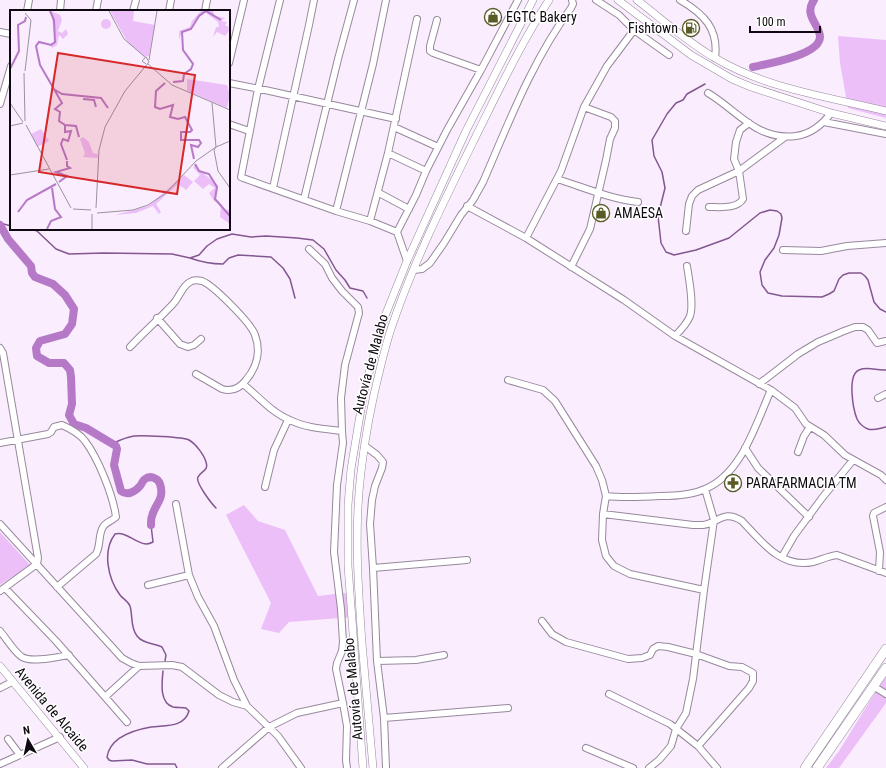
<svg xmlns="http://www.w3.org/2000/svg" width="886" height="768" viewBox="0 0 886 768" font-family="'Roboto Condensed',sans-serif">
	<rect width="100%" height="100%" fill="#faedfe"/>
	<path fill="#ecbff9" d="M838,36L886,40V118L848,108L840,63Z
		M244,505L258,521L285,530L318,596L352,592L353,617L289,622L279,633L261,629L271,603L226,515Z
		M0,532L30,565L0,585Z
		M886,675V703L839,768H826L839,751Z"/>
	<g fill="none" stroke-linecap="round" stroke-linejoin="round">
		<path stroke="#835790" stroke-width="1.5" d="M705,84L687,94L683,100L676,103L667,114L652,140L654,156L662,172L665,188L658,216L661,243L666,252L674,255L696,250L729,238L760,213L770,210L777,211L781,214L782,218L779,235L774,248L765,260L760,272L762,285L768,293L782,296L822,297L829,294L834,291L839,279L843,275L849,273H861L865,276L868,280L874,302L880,309L886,312
			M0,223L11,226
			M32,229L37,231L56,249L69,254L104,253L172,254L190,258L199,255L207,246L217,239L232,234L251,237L266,236L297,238L313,240L324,249L336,270L345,280L350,288L363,291L367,298
			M190,258C201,262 211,264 223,264L229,258L238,255L271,257L283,268L290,279L295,298
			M886,370C877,371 868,366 859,370C847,375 853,409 857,419C859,423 863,427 868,429C874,431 880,428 886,427
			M114,443C120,440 127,437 134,436C142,435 184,437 189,440C196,444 204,455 206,462C209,471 201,471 198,477C195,482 211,503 216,508
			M151,525L153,542C140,550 128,530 115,534C102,551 108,579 120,595C123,599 128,601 130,606C133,616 130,627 137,636C143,644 154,643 162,647L166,655L165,661
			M163,671C162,682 159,703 173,707C177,708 182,707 186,708L189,711C184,728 165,725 151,727C134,730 110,737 107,757L109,760L112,761L132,760L147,764H175L177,768"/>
		<path stroke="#b579c7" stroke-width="8" d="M753,67C767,64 820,55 820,37C820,24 803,16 814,0
			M0,225L8,239L31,266L32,273L35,277L53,284L65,295L74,309L72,324L65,334L40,341L36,348L37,356L49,363H64L70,370L71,377L72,404L69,415L74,424L86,428L116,446L117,449L114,465L121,491C127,496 135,492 140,486C142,484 142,481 145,479C150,475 158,478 160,484C165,499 155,504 152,516C151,518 151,522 151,525"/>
		<g stroke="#97899c" stroke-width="8">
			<path id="minor" d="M280,0L258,89L241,177L243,178L336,211L370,221L397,232L416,195L426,171L447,130L481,70L518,0
				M680,0C704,14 719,29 715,58
				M27,11L29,0
				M60,11L61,0
				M96,11L98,0
				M133,11L136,0
				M169,11L171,0
				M205,11L207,0
				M437,20L430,46V51L433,53L481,70
				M634,30L669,55
				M0,32L11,34
				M229,63L244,0
				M229,83L265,90L396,119
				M708,93C738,111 757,141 796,136C811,134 822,125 831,113
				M0,104L11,66
				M824,122L886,134
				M229,124L249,131
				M394,127L438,147
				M388,153L426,171
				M557,179C583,187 610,199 638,202
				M273,188L309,25L314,0
				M379,193L409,209
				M304,199L338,59L354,0
				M467,206L526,238L624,300L675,336L771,390L795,408L806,424L824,435L845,455L881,475L886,480
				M709,207C720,207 737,209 743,199L739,171L734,159L736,142L740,130L749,123
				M336,211L373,64L386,0
				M370,221L388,153L417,19
				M686,231L689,204L692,196L698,190L739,171L785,137
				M397,232L407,261
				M526,238L561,171L584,107L607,66L634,30L619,15L596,0
				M309,249L325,264L332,278L342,291L358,307L359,313L345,365L341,398L342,431
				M783,250L821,251L847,246L886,243
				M571,267L590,229L606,160L610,139L615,128V121L611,117L584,107
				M414,270L422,269L430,263L444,243L461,215L473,200L483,182C509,122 532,61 571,8L573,4L572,0
				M157,318L180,344L188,347L194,345L201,339
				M675,336C681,330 687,324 690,316C694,304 689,279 687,266
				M130,347C144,332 159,319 173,304C179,298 182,286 190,282C193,280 198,280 202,281C213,285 251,323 255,335C261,351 257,367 246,380C240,388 232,392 222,389L196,374
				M0,348L3,353L38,558L37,564L0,591
				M508,380L543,390L555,401L596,466L602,480L606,496L603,514L693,525C696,525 700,525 703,525C719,523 723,509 742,521C761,541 781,569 813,562C821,560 828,556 837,555L886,573
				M243,384C258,396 272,413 290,420C306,428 324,429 342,431L343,443L337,485L334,552L341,609L343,642L342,651L337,663L336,669L343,703
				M759,384L798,354L818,342L844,331L855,327H863L868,330L877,343L886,341
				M878,398L886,394
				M0,443L48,434L51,432L54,427L62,425C71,429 80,434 85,441C98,458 113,495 116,517C112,521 106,522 103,527C98,535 101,545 96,554L57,587
				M365,446L377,455L383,462L382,468L375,486L372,500L370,524L373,568L377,661L384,718L386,768
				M745,448L758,468L809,517
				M798,452L804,436L810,427
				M265,487L274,450L288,420
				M606,496C624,498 642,497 661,496C675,496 692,495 705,489C742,474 756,423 771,390
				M176,504L189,575L198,597L214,626L234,680L247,706
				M603,514L602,540L606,556L614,566L630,574L704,590
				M0,524L122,658L131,663L139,666L172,665L182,667L219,695L233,702L247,706L278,736L301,768
				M782,557L794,536L822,498L853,460
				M373,568L467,560
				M879,571L880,552L873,516L874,513L886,507
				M148,585L189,575
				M5,588L56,641L127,722
				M542,621L552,634L566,642L628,659L642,658L650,655L653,649L658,646L668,647L696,654L729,666L742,667L753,673V681L749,688L698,746
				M0,631C6,638 15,653 22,657C32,663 57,657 69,655
				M377,661L416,660L444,655
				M873,686L886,694
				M0,688L12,682
				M609,694L670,724L698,746L717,768
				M105,697L139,666
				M384,718L508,708
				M8,739L20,755
				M586,748L633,768
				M0,764L60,737
				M222,768L269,727L297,713L343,703L347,726L346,760L347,768
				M649,768L659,760L671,746L676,729L686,713L693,679L704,590L714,520L705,489"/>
		</g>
		<g stroke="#97899c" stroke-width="8">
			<path id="major" d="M618,0L691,55L732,79L751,87L831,113L886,126
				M637,0C663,20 687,42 715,58C767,89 829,97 886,111
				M0,666L84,768
				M363,768L348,566V505L351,469L364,391L385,316L407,261L466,131L533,0
				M373,768C369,726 366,684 362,643C358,586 354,529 361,472C365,436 372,400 381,365C384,353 387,341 391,329C413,263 445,199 476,136C499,90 521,43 549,0"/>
		</g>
		<g stroke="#97899c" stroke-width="10">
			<path id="highway" d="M805,768L886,649
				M817,768L886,668"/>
		</g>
		<use href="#minor" stroke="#fff" stroke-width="6"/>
		<use href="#major" stroke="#fff" stroke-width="7"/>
		<use href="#highway" stroke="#fff" stroke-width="9"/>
	</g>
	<defs>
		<g id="shop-ring" transform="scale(0.9)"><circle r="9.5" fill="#fff" stroke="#5a5a26" stroke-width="1.5"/><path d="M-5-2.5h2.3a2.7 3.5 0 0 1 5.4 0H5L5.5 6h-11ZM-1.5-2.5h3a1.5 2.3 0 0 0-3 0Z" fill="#5a5a26"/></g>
		<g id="fuel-ring" transform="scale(0.9)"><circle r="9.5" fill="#fff" stroke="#5a5a26" stroke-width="1.5"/><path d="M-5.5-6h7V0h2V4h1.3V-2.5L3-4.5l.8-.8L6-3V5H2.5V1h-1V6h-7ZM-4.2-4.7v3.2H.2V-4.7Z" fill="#5a5a26"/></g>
		<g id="pharmacy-ring" transform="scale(0.9)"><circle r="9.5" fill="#fff" stroke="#5a5a26" stroke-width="1.5"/><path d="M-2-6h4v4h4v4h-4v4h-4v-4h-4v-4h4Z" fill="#5a5a26"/></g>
	</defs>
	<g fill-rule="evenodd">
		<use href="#shop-ring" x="493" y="17"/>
		<use href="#fuel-ring" x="691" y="28"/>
		<use href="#shop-ring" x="601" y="213"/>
		<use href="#pharmacy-ring" x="733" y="483"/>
	</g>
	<g text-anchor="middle" stroke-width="3" stroke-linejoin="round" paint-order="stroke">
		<g font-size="14" fill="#0e0910" stroke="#fff" text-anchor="start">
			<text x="506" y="22">EGTC Bakery</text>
			<text x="678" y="33" text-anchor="end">Fishtown</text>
			<text x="614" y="218">AMAESA</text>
			<text x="746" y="488">PARAFARMACIA TM</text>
		</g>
		<g font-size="14" fill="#0e0910" stroke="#fff">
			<text transform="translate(370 364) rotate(-75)" y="5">Autovía de Malabo</text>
			<text transform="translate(353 689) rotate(-95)" y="5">Autovía de Malabo</text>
			<text transform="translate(52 709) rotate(50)" y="5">Avenida de Alcaide</text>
		</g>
	</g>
	<g transform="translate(10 10)">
		<rect width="220" height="220" fill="#faedfe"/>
		<path d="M41,1L50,5L52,10L48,21L52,23L56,19L58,24L53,29L49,25L47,35L42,38L40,34L45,32ZM100,1H124L123,11L145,15L139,46L135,47L118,33ZM191,1H203L205,6L215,8L211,11L217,12L215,16H218L219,21L215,26L207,22L203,27L206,17H209L208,12L195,2L183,13L181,20L172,21L169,30V21L180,17L182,11ZM91 14a5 5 0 1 1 10 0a5 5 0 1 1-10 0ZM177,69L217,75L220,85L217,98L177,81ZM31,119L39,131L27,137L21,124ZM73,127L79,132L83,143L88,144V148L73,147L75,143L70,129ZM186,154L188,159L208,175L206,189L211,194L214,200H220V214L210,207L211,195L204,191L199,183L205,178L199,174L193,179L184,171L190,165L183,157ZM174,165L183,172L176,180L168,174L146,194L151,202L149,204L143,196L126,203L105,205L138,196Z" fill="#ecbff9"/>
		<path fill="none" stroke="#b579c7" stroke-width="2" d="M40,1L44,10L45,32L41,35L29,32L26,36L30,55L52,93L45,99L50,102L49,111L55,115V122L61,121L59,128M0,59L9,41L8,15L15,11L16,7M163,72L173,71L174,64L181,59L183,54L173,40L172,22L181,19L189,6L196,1L211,10M155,73L146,81L145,97L150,99L163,95L160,107L168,109L175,107L182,120L180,122H171V130H189L191,133L188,137L181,135L184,149M42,78L52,84L91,88L98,98M73,89L84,90L86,97M55,115L66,116L69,127M57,150L51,134L53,129L58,131L59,128M185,154L189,161L199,164L207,177L205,189L220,206M49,172L57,166L46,162L60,158L57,156V151M8,202L17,190L46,174M37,219L41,211L51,207L45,199L42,178"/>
		<path fill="none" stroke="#9c929f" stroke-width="1" d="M99,1L114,29L135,47M15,3L21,10L15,61M139,50L147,1M138,54L162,75L220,100M14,63L15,111M0,93L13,112M202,93L206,137M16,115L61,198M0,116L13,113M206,137L220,131M204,140L208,161L220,178M0,165L39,159M86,198L89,140L95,117L115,81L139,52L136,47L132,51L136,54M63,199L81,200M87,203L123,200L138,195L156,183L186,151L206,137L204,140M82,219V204"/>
		<path fill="#d62828" fill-opacity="0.15" stroke="#d62828" stroke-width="2" d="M48,43L185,65L167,184L29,162Z"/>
		<rect width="220" height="220" fill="none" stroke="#0e0910" stroke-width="2"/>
	</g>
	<g transform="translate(28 740) rotate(351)" stroke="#ffffff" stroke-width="3" paint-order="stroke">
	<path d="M0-3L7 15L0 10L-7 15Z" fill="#0e0910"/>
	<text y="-6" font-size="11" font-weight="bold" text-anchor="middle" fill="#0e0910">N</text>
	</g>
	<path d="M750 26v6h70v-6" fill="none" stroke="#0e0910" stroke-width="2"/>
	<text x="756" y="26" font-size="12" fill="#0e0910" stroke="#ffffff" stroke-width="3" paint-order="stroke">100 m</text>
</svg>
